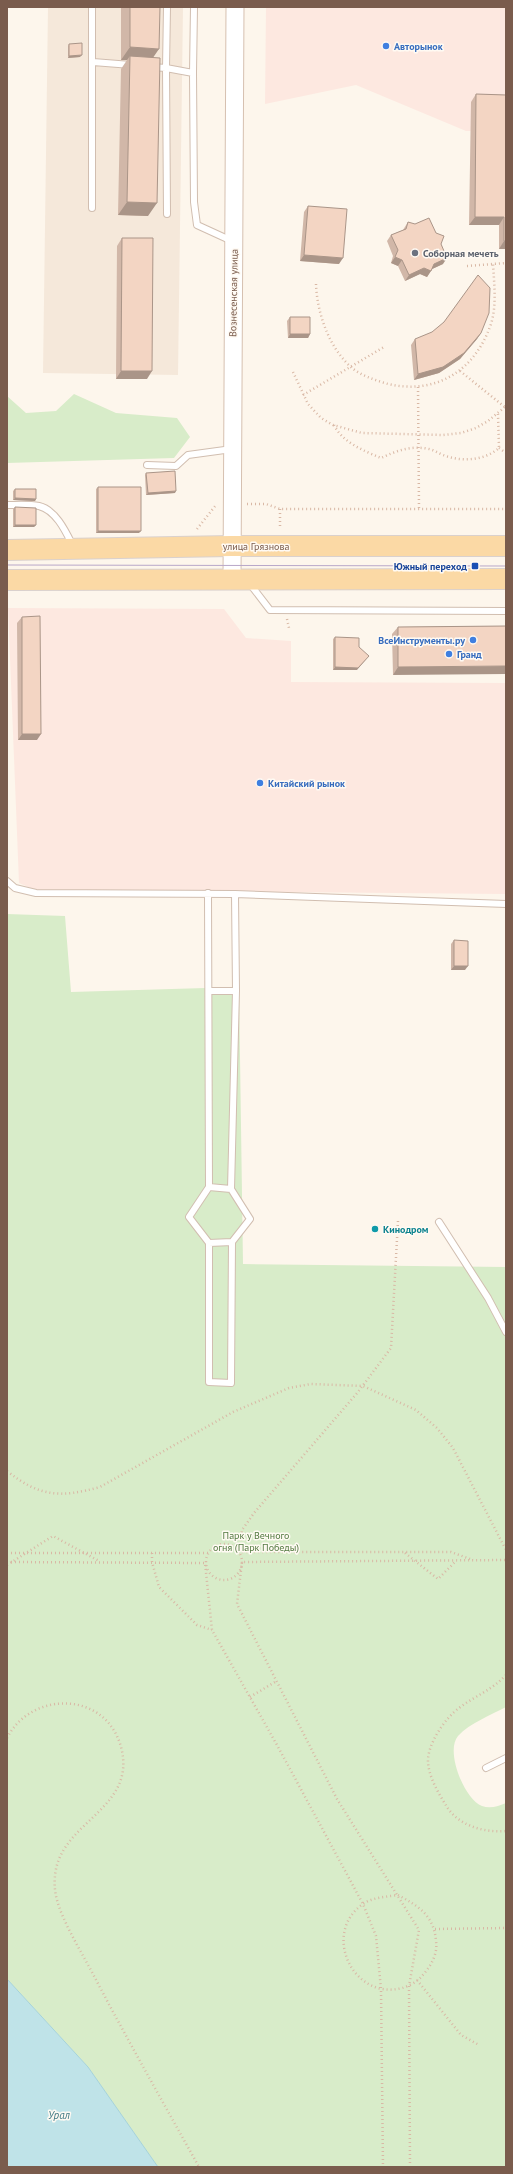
<svg xmlns="http://www.w3.org/2000/svg" width="513" height="2174" viewBox="0 0 513 2174" font-family="'PT Sans',sans-serif">
	<rect width="100%" height="100%" fill="#fdf6ec"/>
	<path fill="#f5e8da" d="M48,7H183L178,375L43,373Z"/>
	<path fill="#fde8e0" d="M266,7H506V131H466L356,85L265,104Z
		M8,608L224,609L246,638L291,641V682L506,683V894L35,890L19,883Z"/>
	<path fill="#d8ecc9" d="M74,394L116,413L177,418L190,437L174,458L7,463V396L26,413L56,411Z
		M7,914L65,916L71,992L239,987L243,1264L506,1267V1707C491,1715 470,1723 458,1736C445,1751 464,1799 482,1806C490,1809 499,1806 506,1803V2167H158L88,2067L7,1979Z"/>
	<path fill="#bfe3e8" stroke="#a5d3da" d="M7,1979L88,2067L158,2167H7Z"/>
	<g fill="none" stroke-linecap="round" stroke-linejoin="round">
		<g stroke="#d1beb0" stroke-width="8">
			<path id="lane" d="M92,7V208
				M167,7L166,68L193,73L194,202L197,225L232,241
				M93,62L131,65
				M152,67L166,68L167,214
				M193,73L194,7
				M147,465L176,466L188,455L232,449
				M7,505C17,505 29,504 39,506C56,510 66,532 73,546
				M250,584L270,610L506,611
				M7,881L15,888L36,893L235,894L506,904
				M208,893L209,1187L189,1217L209,1243V1382L231,1383L232,1242L250,1219L231,1189L236,991L235,894
				M209,991H236
				M209,1187L231,1189
				M439,1222L488,1298L506,1332
				M209,1243L232,1242
				M486,1768L506,1758"/>
		</g>
		<g stroke="#d6c0b0" stroke-width="19">
			<path id="secondary" d="M232,579L235,7"/>
		</g>
		<g stroke="#dad1cd" stroke-width="22">
			<path id="primary" d="M7,550L231,546H506
				M7,580L506,579"/>
		</g>
		<path stroke="#d9b8a5" stroke-width="2.5" stroke-dasharray="1 3" stroke-linecap="butt" d="M467,266L506,263
			M316,284C317,313 329,348 352,368C362,376 375,380 388,384C436,395 475,371 491,324C497,305 494,283 493,263
			M460,371L506,408
			M293,372L308,404L321,418L333,425L362,433L443,435L461,433L476,428L488,421L505,407
			M418,387L419,509
			M303,395L384,347
			M334,425C342,442 364,451 381,458C396,451 411,445 429,449C434,450 438,453 443,455C461,462 484,461 499,448L498,414
			M499,448L506,453
			M247,504H266L280,509H506
			M280,509V529
			M197,529L216,505
			M287,619L289,628
			M398,1221L391,1348L358,1392L254,1513L242,1530L239,1552H451L473,1560
			M7,1471C40,1497 60,1498 100,1487L233,1412L289,1388L311,1384L363,1386L416,1410L437,1428L453,1448L506,1550
			M206 1562a18 18 0 1 1 36 0a18 18 0 1 1-36 0Z
			M7,1553H209
			M152,1553V1562L159,1587L197,1625L212,1630
			M405,1553L438,1579L456,1561
			M7,1562L205,1563L212,1630L277,1745L363,1904L376,1936L381,1989L383,2167
			M7,1565L53,1536L99,1561
			M506,1675C492,1690 475,1696 459,1708C445,1718 427,1745 428,1762C429,1778 439,1794 447,1807C459,1826 485,1833 506,1831
			M250,1697L275,1682
			M7,1738C32,1690 106,1691 121,1747C137,1807 66,1820 56,1869C53,1884 55,1897 61,1912C70,1934 83,1955 94,1976C128,2041 164,2104 199,2167
			M398,1895C418,1906 434,1915 436,1941C438,1954 431,1966 422,1976C417,1982 409,1986 402,1988C353,2001 321,1933 363,1904C373,1897 386,1897 398,1895Z
			M435,1929L506,1928
			M417,1980L461,2035L479,2045
			M410,2167L409,1986L419,1930L337,1799L237,1604L242,1562L506,1560"/>
		<use href="#lane" stroke="#fff" stroke-width="6"/>
		<use href="#secondary" stroke="#fff" stroke-width="17"/>
		<use href="#primary" stroke="#fbd9a5" stroke-width="20"/>
		<path stroke="#b9a8c9" stroke-width="1" d="M7,565L506,566"/>
	</g>
	<path fill="#d1b7a8" d="M121,7H160L153,58L148,216L118,215L121,69L127,60H121Z
		M69,44L80,57L68,58V46Z
		M476,94L506,95V249H499V225H469L471,102Z
		M308,206L339,264L300,261L304,212Z
		M408,222L441,244L443,264L432,269L427,277L420,274L405,281L398,266L391,263L393,256L387,241L391,235L403,230Z
		M122,238L147,379H116L117,246Z
		M290,317L310,334L308,338H288L287,321Z
		M481,333L477,339L460,359L439,373L414,380L411,345L415,339Z
		M146,473L175,493L146,495L145,475Z
		M98,487L139,533H96V489Z
		M15,489L36,499L35,501L13,500V491Z
		M15,507L36,525L34,527H13V509Z
		M22,617L37,740H18L17,623Z
		M506,626L393,675L392,634L398,627Z
		M335,637L357,670H333V639Z
		M454,940L465,970H451V944Z"/>
	<path fill="#aa9588" d="M130,47L159,49L150,62L130,56L127,60H121Z
		M82,55L80,57L68,58L69,56Z
		M127,202L157,203L148,216L118,215Z
		M475,217H504L499,225H469Z
		M504,241H506V249H499Z
		M304,255L343,258L339,264L300,261Z
		M395,257L402,260L398,266L391,263Z
		M447,258L443,264L430,270L434,264Z
		M424,268L431,271L427,277L420,274L405,281L409,275Z
		M481,333L477,339L460,359L439,373L414,380L418,374Z
		M290,334H310L308,338H288Z
		M121,371H152L147,379H116Z
		M176,491L175,493L146,495L148,493Z
		M15,498L36,499L35,501L13,500Z
		M15,525H36L34,527H13Z
		M98,531H141L139,533H96Z
		M367,658L357,670H333L335,667Z
		M506,666V674L393,675L398,667Z
		M22,734H41L37,740H18Z
		M454,966H468L465,970H451Z"/>
	<path fill="#f3d5c3" stroke="#aa9588" d="M130,7H160L159,49L130,47Z
		M82,43V55L69,56V44Z
		M130,56L160,58L157,203L127,202Z
		M476,94L506,95V241H504V217H475Z
		M308,206L347,209L343,258L304,255Z
		M429,218L436,233L444,236L441,244L447,258L434,264L431,271L424,268L409,275L402,260L395,257L398,250L391,235L406,229L408,222L415,224Z
		M122,238H153L152,371H121Z
		M478,275L490,288L489,313L481,333L464,353L443,367L418,374L415,339L432,332L444,322Z
		M290,317H310V334H290Z
		M175,471L176,491L148,493L146,473Z
		M98,487H141V531H98Z
		M15,489H36V499L15,498Z
		M15,507L36,508V525H15Z
		M40,616L41,734H22V617Z
		M506,626V666L398,667V627Z
		M335,637L359,638V647L369,656L358,668L335,667Z
		M454,940L468,941V966H454Z"/>
	<g fill="#3f7fe0" stroke="#fffaf3" stroke-width="1.5">
		<circle cx="386" cy="46" r="4"/>
		<circle cx="473" cy="640" r="4"/>
		<circle cx="449" cy="654" r="4"/>
		<circle cx="260" cy="783" r="4"/>
	</g>
	<circle fill="#6b7280" stroke="#fffaf3" stroke-width="1.5" cx="415" cy="253" r="4"/>
	<rect fill="#1a4fb4" stroke="#fffaf3" stroke-width="1.5" x="471" y="562" width="8" height="8" rx="2"/>
	<circle fill="#0f9aa8" stroke="#fffaf3" stroke-width="1.5" cx="375" cy="1229" r="4"/>
	<g text-anchor="middle" stroke-width="3" stroke-linejoin="round" paint-order="stroke">
		<g font-size="10" font-weight="bold" fill="#366cbe" stroke="#fffaf3" text-anchor="start">
			<text x="394" y="50">Авторынок</text>
			<text x="465" y="644" text-anchor="end">ВсеИнструменты.ру</text>
			<text x="457" y="658">Гранд</text>
			<text x="268" y="787">Китайский рынок</text>
		</g>
		<g font-size="10" font-weight="bold" fill="#5b616d" stroke="#fffaf3" text-anchor="start">
			<text x="423" y="257">Соборная мечеть</text>
		</g>
		<g font-size="10" fill="#7a5c4d" stroke="#fffaf3">
			<text transform="translate(233 293) rotate(-89)" y="4">Вознесенская улица</text>
			<text x="256" y="550">улица Грязнова</text>
		</g>
		<g font-size="10" font-weight="bold" fill="#164399" stroke="#fffaf3" text-anchor="end">
			<text x="467" y="570">Южный переход</text>
		</g>
		<g font-size="10" font-weight="bold" fill="#0d838f" stroke="#fffaf3" text-anchor="start">
			<text x="383" y="1233">Кинодром</text>
		</g>
		<g font-size="10" fill="#537a41" stroke="#fffaf3">
			<text x="256" y="1539">Парк у Вечного<tspan x="256" dy="12">огня (Парк Победы)</tspan></text>
		</g>
		<g font-size="11" font-style="italic" fill="#437c86" stroke="#fffaf3">
			<text x="59" y="2119">Урал</text>
		</g>
	</g>
	<rect width="513" height="2174" fill="none" stroke="#7a5c4d" stroke-width="16"/>
</svg>
